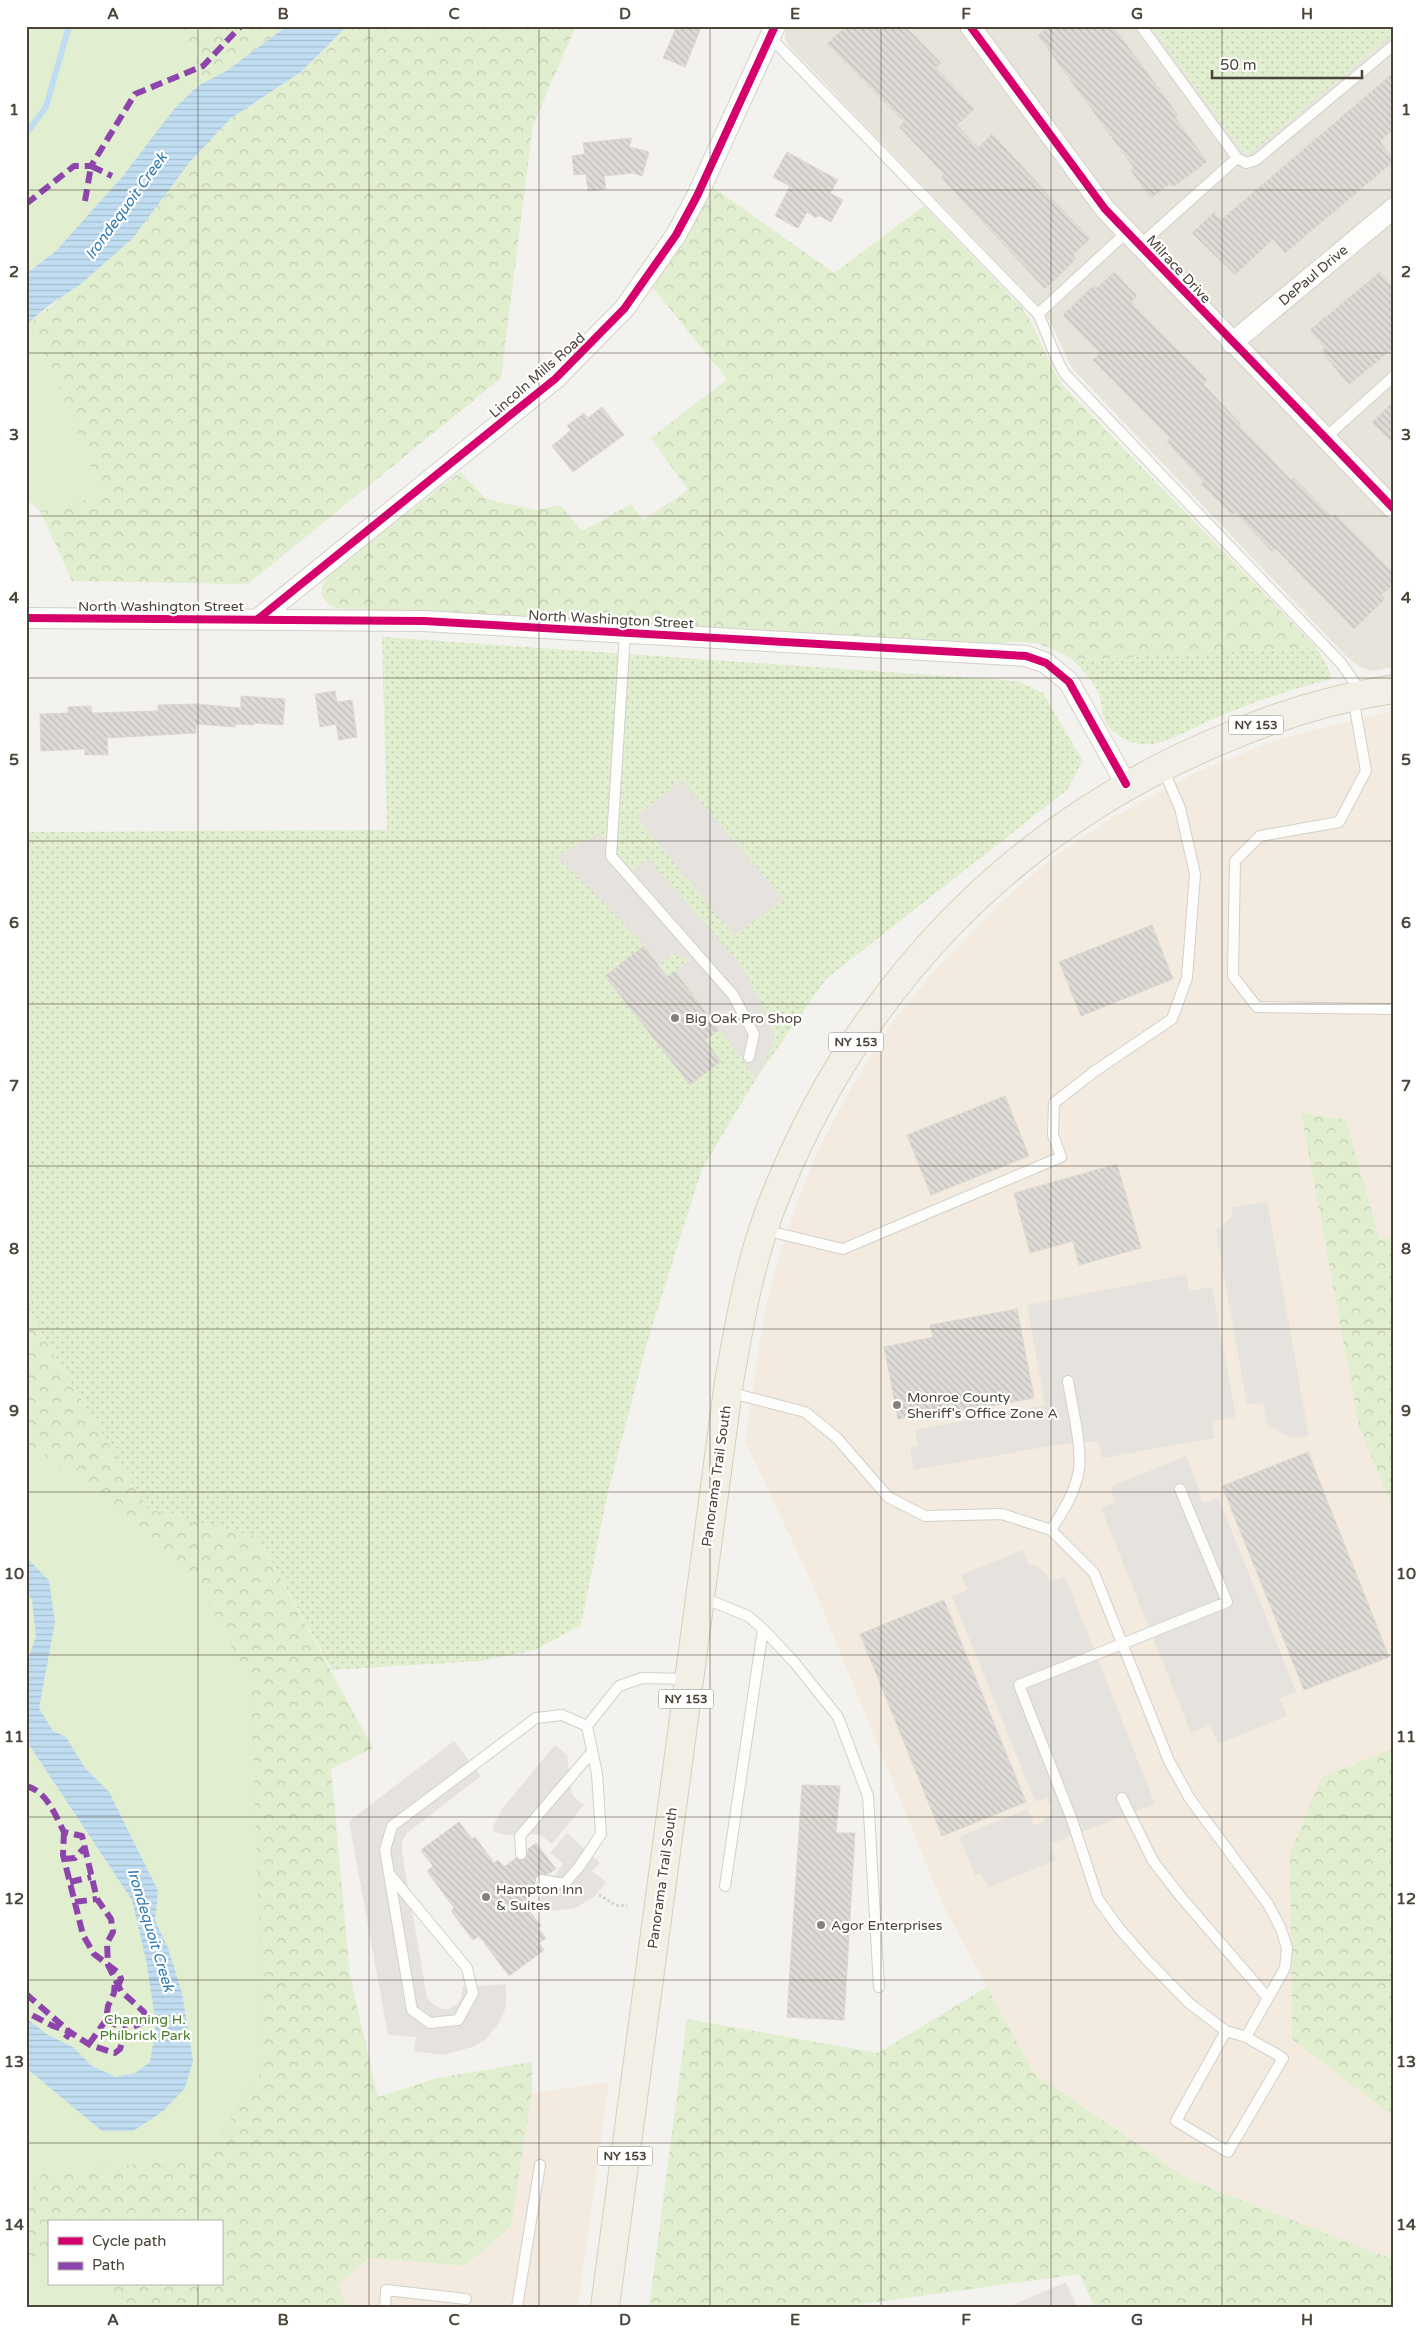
<svg xmlns="http://www.w3.org/2000/svg" width="1420" height="2333" viewBox="0 0 1420 2333" font-family="'Varela Round',sans-serif">
	<defs>
		<pattern id="grass-dots" width="8" height="8" patternUnits="userSpaceOnUse" patternTransform="scale(1.25)"><rect width="8" height="8" fill="#e1eecf"/><path d="M2 2h.1M6 6h.1" fill="none" stroke="#c3cdb2" stroke-width="1.8" stroke-linecap="round"/></pattern>
		<pattern id="forest-crowns" width="20" height="18" patternUnits="userSpaceOnUse" patternTransform="scale(1.25)"><rect width="20" height="18" fill="#e1eecf"/><path d="M2 6a3 3 0 1 1 6 0M12 15a3 3 0 1 1 6 0" fill="none" stroke="#c3cdb2"/></pattern>
		<pattern id="water-rules" width="6" height="5" patternUnits="userSpaceOnUse" patternTransform="scale(1.25)"><rect width="6" height="5" fill="#c0ddf1"/><path d="M0 2.5h6" fill="none" stroke="#a6bfcf"/></pattern>
		<pattern id="building-back-hatch" width="6" height="6" patternUnits="userSpaceOnUse" patternTransform="scale(1.25)"><rect width="6" height="6" fill="#dedbd6"/><path d="M-1 5l2 2M0 0l6 6M5-1l2 2" fill="none" stroke="#c0bdb8"/></pattern>
	</defs>
	<rect width="100%" height="100%" fill="#f4f2ee"/>
	<path fill="#e7e4dc" d="M786,26H1151L1243,152L1250,154L1394,33V667L1371,671L1359,666L1348,658L1072,368L1049,320L1037,304L788,45L785,36Z"/>
	<path fill="#f3ebdf" d="M1394,711V1237L1380,1240L1346,1120L1301,1114L1359,1427L1394,1511V1748L1321,1778L1290,1854L1292,2039L1394,2117V2260L1189,2179L1033,2072L943,1905L811,1581L745,1441L764,1315L776,1266L794,1210L817,1152L850,1090L891,1024L934,971L998,905L1055,855L1107,821L1195,773L1269,743L1312,730Z
		M609,2082L578,2307H346L338,2285L369,2258L465,2266L511,2226L532,2093Z"/>
	<path fill="url(#grass-dots)" d="M1151,26H1394V33L1250,154L1243,152Z
		M382,637L1018,681L1043,693L1083,761L1067,790L826,979L756,1079L702,1169L647,1343L608,1492L581,1625L535,1650L480,1661L332,1670L258,1537L148,1510L35,1323L26,1294V832L387,830Z
		M1316,647L1326,663L1332,679C1294,688 1257,701 1220,716C1199,724 1178,738 1157,743C1142,747 1125,742 1114,732C1102,722 1103,711 1100,698C1097,684 1082,670 1073,660Z"/>
	<path fill="url(#forest-crowns)" d="M182,26H287L228,70L205,83Z
		M347,26H576L533,125L501,378L248,584L72,581L40,511L102,495L32,321L133,238L189,163L230,119L301,72Z
		M711,186L834,273L924,206L1022,308C1040,333 1046,362 1065,388L1316,647L1073,660C1041,641 1028,639 991,644L336,608C320,601 318,590 328,575L460,472L486,499L536,510L560,505L582,531L631,504L643,520L688,490L651,438L727,379L653,288Z
		M1301,1113L1346,1120L1380,1240L1394,1237V1511L1359,1427Z
		M26,1294L35,1324L148,1509L258,1537L373,1748L331,1769L350,1976L378,2097L437,2078L532,2062V2093L511,2226L465,2266L369,2258L338,2285L346,2307H135L90,2284H221V2222H49V2264L26,2253V2197L43,2173L207,2157L201,1586L38,1450L26,1452Z
		M1394,1748V2117L1292,2039L1290,1854L1321,1778Z
		M987,1987L1033,2072L1188,2179L1394,2260V2307H1094L1080,2274L841,2307H649L687,2019L878,2053Z"/>
	<path fill="#e1eecf" d="M26,26H182L222,128L189,163L133,238L82,283L48,306L32,320L102,495L40,511L26,499Z
		M38,1450L201,1586L251,1686L264,2067L207,2157L43,2173L26,2197V1452Z
		M26,2253L49,2264V2284H90L135,2307H26Z"/>
	<path fill="#e6e3df" d="M682,780L784,899L734,936L636,816Z
		M598,833L633,870L648,858L741,965L765,1010L775,1040L756,1079L676,970L690,960L673,954L659,965L645,946L597,896L556,856Z
		M1267,1201L1309,1436L1290,1438L1267,1424L1263,1403L1247,1405L1216,1230L1230,1219L1233,1207Z
		M1187,1274L1189,1291L1212,1287L1236,1417L1212,1421L1215,1438L1102,1458L1098,1441L1056,1445L914,1470L910,1447L918,1445L915,1430L1045,1405L1027,1305Z
		M1186,1456L1200,1492L1199,1498L1205,1503L1218,1497L1296,1692L1280,1698L1287,1716L1218,1744L1210,1725L1191,1733L1101,1508L1116,1502L1110,1487Z
		M1023,1550L1028,1564L1035,1565L1045,1572L1050,1582L1065,1576L1155,1804L1050,1844L1056,1860L988,1888L981,1873L975,1875L959,1837L1028,1809L1034,1825L1041,1823L1049,1816L1051,1808L1047,1797L1035,1802L952,1596L968,1590L961,1575Z
		M454,1741L481,1776L407,1833L402,1842V1853L427,1998L433,2004L441,2009H449L457,2004L462,1996V1987L506,1984V2007L497,2026L485,2040L472,2047L444,2055L414,2051L416,2037L388,2035L349,1821Z
		M555,1745L567,1755L572,1795L584,1805L552,1844L539,1834L507,1835L493,1832L494,1825L502,1809Z
		M567,1833L600,1863L592,1871L606,1882L594,1897L575,1908L553,1911L538,1908L542,1893L563,1864L550,1853Z
		M1066,2282L1077,2307H1008Z"/>
	<path fill="url(#water-rules)" d="M287,26H347L301,72L230,119L189,163L133,238L82,283L48,306L26,325V274L56,251L122,177L175,108L198,86L228,70Z
		M26,1557L49,1581L55,1622L39,1708L53,1731L66,1737L85,1768L109,1792L158,1891L155,1920L168,1948L182,1993L193,2061L185,2088L162,2112L133,2131H102L26,2068V2018L48,2035L73,2047L92,2066L116,2077L135,2073L150,2062L156,2025L147,1965L132,1900L26,1740V1666L36,1636L32,1599L26,1592Z"/>
	<g fill="none" stroke-linecap="round" stroke-linejoin="round">
		<path stroke="#c0ddf1" stroke-width="6" d="M26,134L46,107L69,26"/>
	</g>
	<path fill="url(#building-back-hatch)" stroke="#dcd9d4" d="M677,26H691L700,30L685,67L663,58Z
		M846,26H905L941,63L936,68L974,109L957,125L978,148L992,134L1090,239L1073,255L1076,259L1045,289L941,177L944,174L899,127L904,122L827,44Z
		M1050,26H1113L1178,115L1175,117L1207,162L1173,187L1170,184L1151,198L1131,171L1134,168L1038,35Z
		M1394,72V129L1380,141L1394,161L1285,253L1273,239L1235,275L1192,233L1214,212L1221,220Z
		M632,138L629,147L649,152L642,176L633,173L604,176L606,189L588,191L586,174L574,175L572,156L585,154L583,143Z
		M787,152L838,180L830,193L843,200L831,222L818,215L816,218L807,212L798,228L775,216L790,186L773,177Z
		M1114,272L1137,296L1131,302L1207,380L1203,384L1241,424L1239,426L1291,480L1294,478L1332,517L1335,514L1394,574V584L1381,595L1385,599L1354,629L1276,549L1272,552L1235,512L1232,515L1201,484L1204,482L1167,442L1170,438L1093,360L1100,353L1063,315L1094,285L1097,288Z
		M1380,272L1394,290V347L1349,385L1321,351L1325,348L1310,330Z
		M1394,401V445L1372,422Z
		M602,407L624,435L573,472L552,446L571,430L567,426L584,413L588,418Z
		M335,691L337,702L352,700L357,737L339,740L336,724L320,727L315,694Z
		M241,696L285,699L283,725L254,723V725L235,724V727L196,724V733L107,738L108,755H85V749L41,751L40,714L68,713V707L91,706L92,713L158,711V705L196,704L241,708Z
		M1152,925L1173,979L1081,1016L1059,962Z
		M644,946L667,977L675,971L719,1030L705,1040L721,1061L690,1085L605,976Z
		M1005,1096L1029,1156L931,1195L907,1135Z
		M1117,1164L1141,1248L1079,1265L1073,1241L1030,1253L1014,1193Z
		M1017,1309L1034,1398L948,1414L947,1410L898,1419L884,1347L933,1337L930,1325Z
		M1308,1452L1389,1657L1304,1690L1222,1486Z
		M944,1600L1026,1802L942,1836L860,1634Z
		M802,1785L840,1786L836,1833H855L844,2020L787,2017Z
		M459,1822L472,1839L475,1837L494,1863L498,1860L504,1867L516,1858L524,1860L527,1857L528,1849L536,1843L556,1869L548,1874L536,1875L535,1884L523,1893L529,1900L524,1904L541,1926L538,1928L546,1938L539,1943L544,1950L509,1976L479,1936L473,1940L451,1911L454,1908L427,1871L433,1866L421,1850Z"/>
	<g fill="none" stroke-linecap="round" stroke-linejoin="round">
		<g stroke="#d2d0cb" stroke-width="12">
			<path id="service" d="M1141,26L1237,158L1246,163L1256,160L1394,45
				M770,37L1038,314C1048,334 1053,356 1065,374L1341,663L1361,692
				M1140,245L1237,158
				M1038,314L1127,232
				M1324,439L1394,376
				M625,633L611,856L733,995L754,1034L749,1057
				M1353,697L1366,771L1339,822L1260,836L1235,861L1233,976L1257,1007L1394,1009
				M764,1230L843,1249L1061,1157L1053,1135L1054,1103L1095,1071L1172,1019L1187,978L1195,874L1180,808L1163,769
				M728,1392L805,1412L837,1438L888,1497L925,1516L1002,1514L1051,1530L1094,1573L1169,1761L1190,1799L1268,1904L1281,1929L1287,1948L1285,1968L1246,2037L1283,2058L1228,2152L1176,2121L1226,2031L1246,2037
				M1180,1489L1227,1602L1019,1685L1072,1820L1098,1899L1118,1927L1145,1958L1189,2003L1226,2031
				M1051,1530C1063,1511 1075,1493 1079,1470C1082,1446 1072,1406 1068,1381
				M701,1597L748,1616L763,1629L794,1662L838,1717L868,1796L879,1987
				M1122,1798L1153,1861L1181,1897L1268,1998
				M521,1854L520,1836L592,1752
				M390,1875L467,1968L473,1993L458,2020L430,2023L412,2010L385,1850L392,1826L536,1718L562,1715L587,1726
				M541,1880L564,1884L579,1867L601,1834L597,1774L587,1726L619,1686L642,1678L688,1679
				M725,1886L763,1629
				M385,2307L386,2290L466,2299
				M517,2307L540,2165"/>
		</g>
		<g stroke="#d2d0cb" stroke-width="22">
			<path id="minor" d="M970,26L1105,209L1394,509
				M1232,343L1394,208
				M26,618L424,621L1026,656L1046,663L1069,682L1126,784
				M258,619L555,379L624,309L676,235L697,196L775,26"/>
		</g>
		<g stroke="#d6cebb" stroke-width="30">
			<path id="primary" d="M605,2307L729,1382C740,1319 751,1256 775,1197C859,987 1012,827 1221,740C1276,716 1334,698 1394,689"/>
		</g>
		<path stroke="#d3d2cc" stroke-width="3" stroke-dasharray="2.5 2.5" stroke-linecap="butt" d="M599,1895L616,1905L627,1906"/>
		<use href="#service" stroke="#fdfdfc" stroke-width="10"/>
		<use href="#minor" stroke="#fdfdfc" stroke-width="20"/>
		<use href="#primary" stroke="#f2efe6" stroke-width="28"/>
		<path stroke="#8e44ad" stroke-width="6" stroke-dasharray="12 6" stroke-linecap="butt" d="M85,201L91,166L112,176
			M26,204L74,166H91L135,94L203,66L241,26
			M26,1786C47,1791 55,1815 64,1832L82,1836L97,1899L111,1919L113,1932L107,1943L108,1965L121,1991L144,2012L146,2021L126,2030L120,2049L115,2053L90,2045L70,2032L53,2026L26,2012
			M64,1832L63,1855L83,1935L94,1954L119,1973L121,1979L118,1986
			M64,1859L75,1858L85,1847
			M70,1882L91,1877
			M75,1902L97,1899
			M26,1994L70,2032L65,2039
			M106,2020L126,2030
			M89,2044L106,2020L108,2006L114,1993L115,1981"/>
		<g stroke="#fff" stroke-width="11">
			<path id="cycleway" d="M970,26L1105,209L1394,509
				M26,618L424,621L1026,656L1046,663L1069,682L1126,784
				M258,619L555,379L624,309L676,235L697,196L775,26"/>
		</g>
		<use href="#cycleway" stroke="#d6006c" stroke-width="8"/>
	</g>
	<path fill="none" stroke="#4b4439" stroke-width="1" stroke-opacity="0.55" d="M198,26V2222M369,26V2307M539,26V2307M710,26V2307M881,26V2307M1051,26V2307M1222,26V2307M26,190H1394M26,353H1394M26,516H1394M26,678H1394M26,841H1394M26,1004H1394M26,1166H1394M26,1329H1394M26,1492H1394M26,1655H1394M26,1817H1394M26,1980H1394M26,2143H1394M198,2284V2307"/>
	<g fill="#868178" stroke="#fff" stroke-width="2">
		<circle cx="675" cy="1018" r="5"/>
		<circle cx="897" cy="1405" r="5"/>
		<circle cx="486" cy="1897" r="5"/>
		<circle cx="821" cy="1925" r="5"/>
	</g>
	<g text-anchor="middle" stroke-width="4.5" stroke-linejoin="round" paint-order="stroke">
		<g fill="#fff" stroke="#817c74" stroke-width="1">
			<rect x="1228.5" y="715.5" width="55" height="19" rx="4"/>
			<rect x="828.5" y="1032.5" width="55" height="19" rx="4"/>
			<rect x="658.5" y="1689.5" width="55" height="19" rx="4"/>
			<rect x="597.5" y="2146.5" width="55" height="19" rx="4"/>
		</g>
		<g font-size="12" font-weight="bold" fill="#4b4439">
			<text x="1256" y="729">NY 153</text>
			<text x="856" y="1046">NY 153</text>
			<text x="686" y="1703">NY 153</text>
			<text x="625" y="2160">NY 153</text>
		</g>
		<g font-size="14" fill="#4b4439" stroke="#fff">
			<text transform="translate(1179 269) rotate(47)" y="5">Milrace Drive</text>
			<text transform="translate(1313 275) rotate(-40)" y="5">DePaul Drive</text>
			<text transform="translate(537 375) rotate(-41)" y="5">Lincoln Mills Road</text>
			<text x="161" y="611">North Washington Street</text>
			<text transform="translate(611 619) rotate(3)" y="5">North Washington Street</text>
			<text transform="translate(716 1476) rotate(-82)" y="5">Panorama Trail South</text>
			<text transform="translate(662 1878) rotate(-82)" y="5">Panorama Trail South</text>
		</g>
		<g font-size="14" fill="#4b4439" stroke="#fff" text-anchor="start">
			<text x="685" y="1023">Big Oak Pro Shop</text>
			<text x="907" y="1402">Monroe County<tspan x="907" dy="16">Sheriff's Office Zone A</tspan></text>
			<text x="496" y="1894">Hampton Inn<tspan x="496" dy="16">&amp; Suites</tspan></text>
			<text x="831" y="1930">Agor Enterprises</text>
		</g>
		<g font-size="14" fill="#4a7f2a" stroke="#fff">
			<text x="145" y="2024">Channing H.<tspan x="145" dy="16">Philbrick Park</tspan></text>
		</g>
		<g font-size="15" font-style="italic" fill="#2e7ab2" stroke="#fff">
			<text transform="translate(126 206) rotate(-54)" y="5">Irondequoit Creek</text>
			<text transform="translate(151 1930) rotate(73)" y="5">Irondequoit Creek</text>
		</g>
	</g>
	<rect width="1420" height="2333" fill="none" stroke="#ffffff" stroke-width="55"/>
	<rect x="48" y="2220" width="175" height="65" fill="#ffffff" stroke="#b7b4b0"/>
	<rect x="58" y="2237" width="25" height="8" fill="#d6006c" stroke="#b7b4b0"/>
	<text x="92" y="2246" font-size="15" fill="#4b4439">Cycle path</text>
	<rect x="58" y="2262" width="25" height="8" fill="#8e44ad" stroke="#b7b4b0"/>
	<text x="92" y="2270" font-size="15" fill="#4b4439">Path</text>
	<path d="M1212 70v8h150v-8" fill="none" stroke="#4b4439" stroke-width="2.5"/>
	<text x="1220" y="70" font-size="15" fill="#4b4439" stroke="#ffffff" stroke-width="4" paint-order="stroke">50 m</text>
	<rect x="28" y="28" width="1364" height="2278" fill="none" stroke="#4b4439" stroke-width="2"/>
	<g font-size="16" text-anchor="middle" font-weight="bold" fill="#4b4439">
		<text x="113" y="19">A</text>
		<text x="283" y="19">B</text>
		<text x="454" y="19">C</text>
		<text x="625" y="19">D</text>
		<text x="795" y="19">E</text>
		<text x="966" y="19">F</text>
		<text x="1137" y="19">G</text>
		<text x="1307" y="19">H</text>
		<text x="14" y="115">1</text>
		<text x="1406" y="115">1</text>
		<text x="14" y="277">2</text>
		<text x="1406" y="277">2</text>
		<text x="14" y="440">3</text>
		<text x="1406" y="440">3</text>
		<text x="14" y="603">4</text>
		<text x="1406" y="603">4</text>
		<text x="14" y="765">5</text>
		<text x="1406" y="765">5</text>
		<text x="14" y="928">6</text>
		<text x="1406" y="928">6</text>
		<text x="14" y="1091">7</text>
		<text x="1406" y="1091">7</text>
		<text x="14" y="1254">8</text>
		<text x="1406" y="1254">8</text>
		<text x="14" y="1416">9</text>
		<text x="1406" y="1416">9</text>
		<text x="14" y="1579">10</text>
		<text x="1406" y="1579">10</text>
		<text x="14" y="1742">11</text>
		<text x="1406" y="1742">11</text>
		<text x="14" y="1904">12</text>
		<text x="1406" y="1904">12</text>
		<text x="14" y="2067">13</text>
		<text x="1406" y="2067">13</text>
		<text x="14" y="2230">14</text>
		<text x="1406" y="2230">14</text>
		<text x="113" y="2325">A</text>
		<text x="283" y="2325">B</text>
		<text x="454" y="2325">C</text>
		<text x="625" y="2325">D</text>
		<text x="795" y="2325">E</text>
		<text x="966" y="2325">F</text>
		<text x="1137" y="2325">G</text>
		<text x="1307" y="2325">H</text>
	</g>
</svg>
